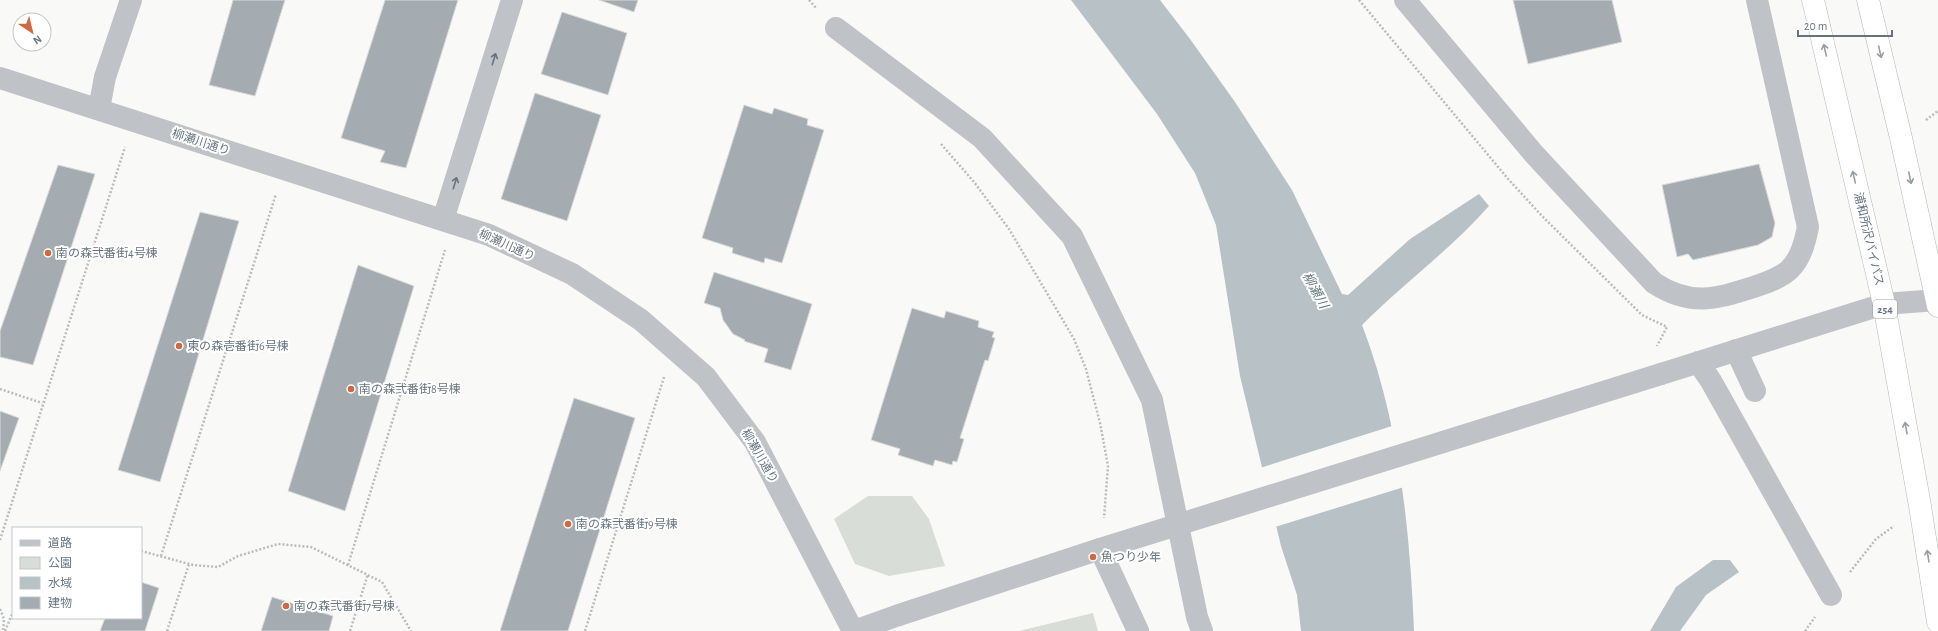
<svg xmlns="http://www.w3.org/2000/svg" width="1938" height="631" viewBox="0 0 1938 631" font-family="'Alegreya Sans','Noto Sans JP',sans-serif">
	<rect width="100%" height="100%" fill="#f9f9f7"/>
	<path fill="#d9ddd7" d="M868,496H912L929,519L945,566L889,576L855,564L834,519Z
		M1093,613L1098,631H1019Z"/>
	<path fill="#b8c1c6" d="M1071,0H1160L1190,39L1235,102L1292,190L1342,294L1348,295L1410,239L1479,194L1489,206C1451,249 1403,284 1362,325C1399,420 1410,530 1414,631H1301L1297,595L1281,546L1240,376L1216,225L1195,173L1157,114Z
		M1713,560H1730L1739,572L1706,595L1680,631H1650L1676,587Z"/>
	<path fill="#f9f9f7" d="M1392,426L1404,487L1275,527L1260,468Z"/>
	<path fill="#a4acb2" stroke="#dbdbd9" d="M233,0H285L255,96L209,85Z
		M385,0H458L406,168L380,162L385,151L341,138Z
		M599,0H638L634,12Z
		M1513,0H1612L1622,42L1528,64Z
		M562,12L627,33L608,95L541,74Z
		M535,93L601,115L567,221L501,199Z
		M744,105L772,114L774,108L808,119L807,125L824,130L782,263L765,258L764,263L732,253L733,248L702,238Z
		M1759,164L1775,223L1772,237L1758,245L1693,260L1688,254L1677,257L1662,185Z
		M58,165L95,174L33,365L0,357V331Z
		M200,212L239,221L160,482L118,470Z
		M358,265L414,286L345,511L288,491Z
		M714,272L812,304L791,370L764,362L768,349L744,341L745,340L733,334L723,320L720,308L704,303Z
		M912,308L944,318L946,311L979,321L978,327L994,332L992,337L995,338L988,361L985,360L960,438L964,439L957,462L953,461L952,465L935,460L933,466L898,455L900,449L871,440Z
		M574,398L635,418L568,631H500Z
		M0,411L19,418L0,471Z
		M141,582L159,588L145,631H100L105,618H141Z
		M272,597L333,616L329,631H261Z"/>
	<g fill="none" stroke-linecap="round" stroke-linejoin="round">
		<g stroke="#b3b6ba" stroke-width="23">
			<path id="highway" d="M1813,0L1884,304L1920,506L1938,622
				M1868,0L1901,138L1938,306"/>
		</g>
		<path stroke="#b9bcbf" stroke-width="2.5" stroke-dasharray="2 2" stroke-linecap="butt" d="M809,0L817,9
			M1359,0L1509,180L1542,216L1642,315L1667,327L1657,346
			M1926,120L1938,111
			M941,144L974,182L1009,229L1074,339L1086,369L1100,423L1108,466L1104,518
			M0,389L42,403
			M0,540L125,147
			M141,551L193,565L218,567L238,556L278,544L311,547L382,582L411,631
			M161,556L276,194
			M348,565L445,250
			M1850,572L1876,539L1894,526
			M0,609L4,619L3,631
			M5,631L13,612
			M167,631L189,564
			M350,631L368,574
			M585,631L664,377
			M1805,631L1815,617"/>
		<path stroke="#bfc2c6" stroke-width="22" d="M1405,0L1534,154L1654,283C1691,307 1716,299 1754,287C1765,283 1781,278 1790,269C1801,258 1805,242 1808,227L1757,0
			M836,28L982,138L1072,236L1152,400L1197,617L1202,631
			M0,78L489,235L572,274L641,320L706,377L755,442L853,631
			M99,109L105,77L131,0
			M443,220L512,0
			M1736,350L1755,391
			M1698,362L1711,381L1831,595
			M1661,374L1884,304L1938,300
			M854,631L896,616L1100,549L1138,631"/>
		<use href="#highway" stroke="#fff" stroke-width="22"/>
		<path stroke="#bfc2c6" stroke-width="22" d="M1100,549L1661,374"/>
	</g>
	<defs><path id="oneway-shaft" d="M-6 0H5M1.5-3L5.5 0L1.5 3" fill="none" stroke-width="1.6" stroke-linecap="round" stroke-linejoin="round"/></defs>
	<g stroke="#959ea5">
		<use href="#oneway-shaft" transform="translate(1825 50) rotate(-103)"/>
		<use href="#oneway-shaft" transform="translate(1880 52) rotate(77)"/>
		<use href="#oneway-shaft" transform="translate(1854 177) rotate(-103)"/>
		<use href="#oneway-shaft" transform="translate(1910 178) rotate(78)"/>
		<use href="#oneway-shaft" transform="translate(1906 428) rotate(-100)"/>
		<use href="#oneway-shaft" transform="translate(1928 556) rotate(-99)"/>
	</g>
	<g stroke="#67747f">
		<use href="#oneway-shaft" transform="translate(494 59) rotate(-73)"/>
		<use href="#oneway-shaft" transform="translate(455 183) rotate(-73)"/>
	</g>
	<g fill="#d06841" stroke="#fff" stroke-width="1.5">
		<circle cx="48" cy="253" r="4"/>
		<circle cx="179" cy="346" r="4"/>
		<circle cx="351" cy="389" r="4"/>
		<circle cx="568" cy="524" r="4"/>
		<circle cx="1093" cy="557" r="4"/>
		<circle cx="286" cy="606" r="4"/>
	</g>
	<g text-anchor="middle" stroke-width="4" stroke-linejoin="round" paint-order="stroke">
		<rect fill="#fff" stroke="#959ea5" stroke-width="1" x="1873" y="300" width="24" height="18" rx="3"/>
		<g font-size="11" font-weight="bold" fill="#67747f">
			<text x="1885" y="313">254</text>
		</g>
		<g font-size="12" fill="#67747f" stroke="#fff">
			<text transform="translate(201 142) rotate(18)" y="4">柳瀬川通り</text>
			<text transform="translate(1869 239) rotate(77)" y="4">浦和所沢バイパス</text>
			<text transform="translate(507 245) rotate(24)" y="4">柳瀬川通り</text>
			<text transform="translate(760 456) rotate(60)" y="4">柳瀬川通り</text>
		</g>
		<g font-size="12" fill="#67747f" stroke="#fff" text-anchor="start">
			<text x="56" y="257">南の森弐番街4号棟</text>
			<text x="187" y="350">東の森壱番街6号棟</text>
			<text x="359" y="393">南の森弐番街8号棟</text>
			<text x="576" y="528">南の森弐番街9号棟</text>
			<text x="1101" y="561">魚つり少年</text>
			<text x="294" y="610">南の森弐番街7号棟</text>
		</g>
		<g font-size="13" font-style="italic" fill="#67787f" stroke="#fff">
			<text transform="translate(1316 290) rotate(61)" y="5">柳瀬川</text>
		</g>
	</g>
	<rect x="12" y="527" width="130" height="92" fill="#ffffff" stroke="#c2c7cc"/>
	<rect x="20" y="540" width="20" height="6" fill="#bfc2c6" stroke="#c2c7cc"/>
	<text x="48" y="547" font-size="12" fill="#67747f">道路</text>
	<rect x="20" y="557" width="20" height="12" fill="#d9ddd7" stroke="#c2c7cc"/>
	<text x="48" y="567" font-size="12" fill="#67747f">公園</text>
	<rect x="20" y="577" width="20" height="12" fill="#b8c1c6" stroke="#c2c7cc"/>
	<text x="48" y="587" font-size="12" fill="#67747f">水域</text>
	<rect x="20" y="597" width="20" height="12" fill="#a4acb2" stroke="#c2c7cc"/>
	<text x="48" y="607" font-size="12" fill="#67747f">建物</text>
	<g transform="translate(32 32) rotate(145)"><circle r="19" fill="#ffffff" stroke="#c2c7cc"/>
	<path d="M0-3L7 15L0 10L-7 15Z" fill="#d06841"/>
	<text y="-6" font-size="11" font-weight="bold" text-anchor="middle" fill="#67747f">N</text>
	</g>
	<path d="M1798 30v6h94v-6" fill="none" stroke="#67747f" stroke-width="2"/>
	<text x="1804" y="30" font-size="12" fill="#67747f" stroke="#ffffff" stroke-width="3" paint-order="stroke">20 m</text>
</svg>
